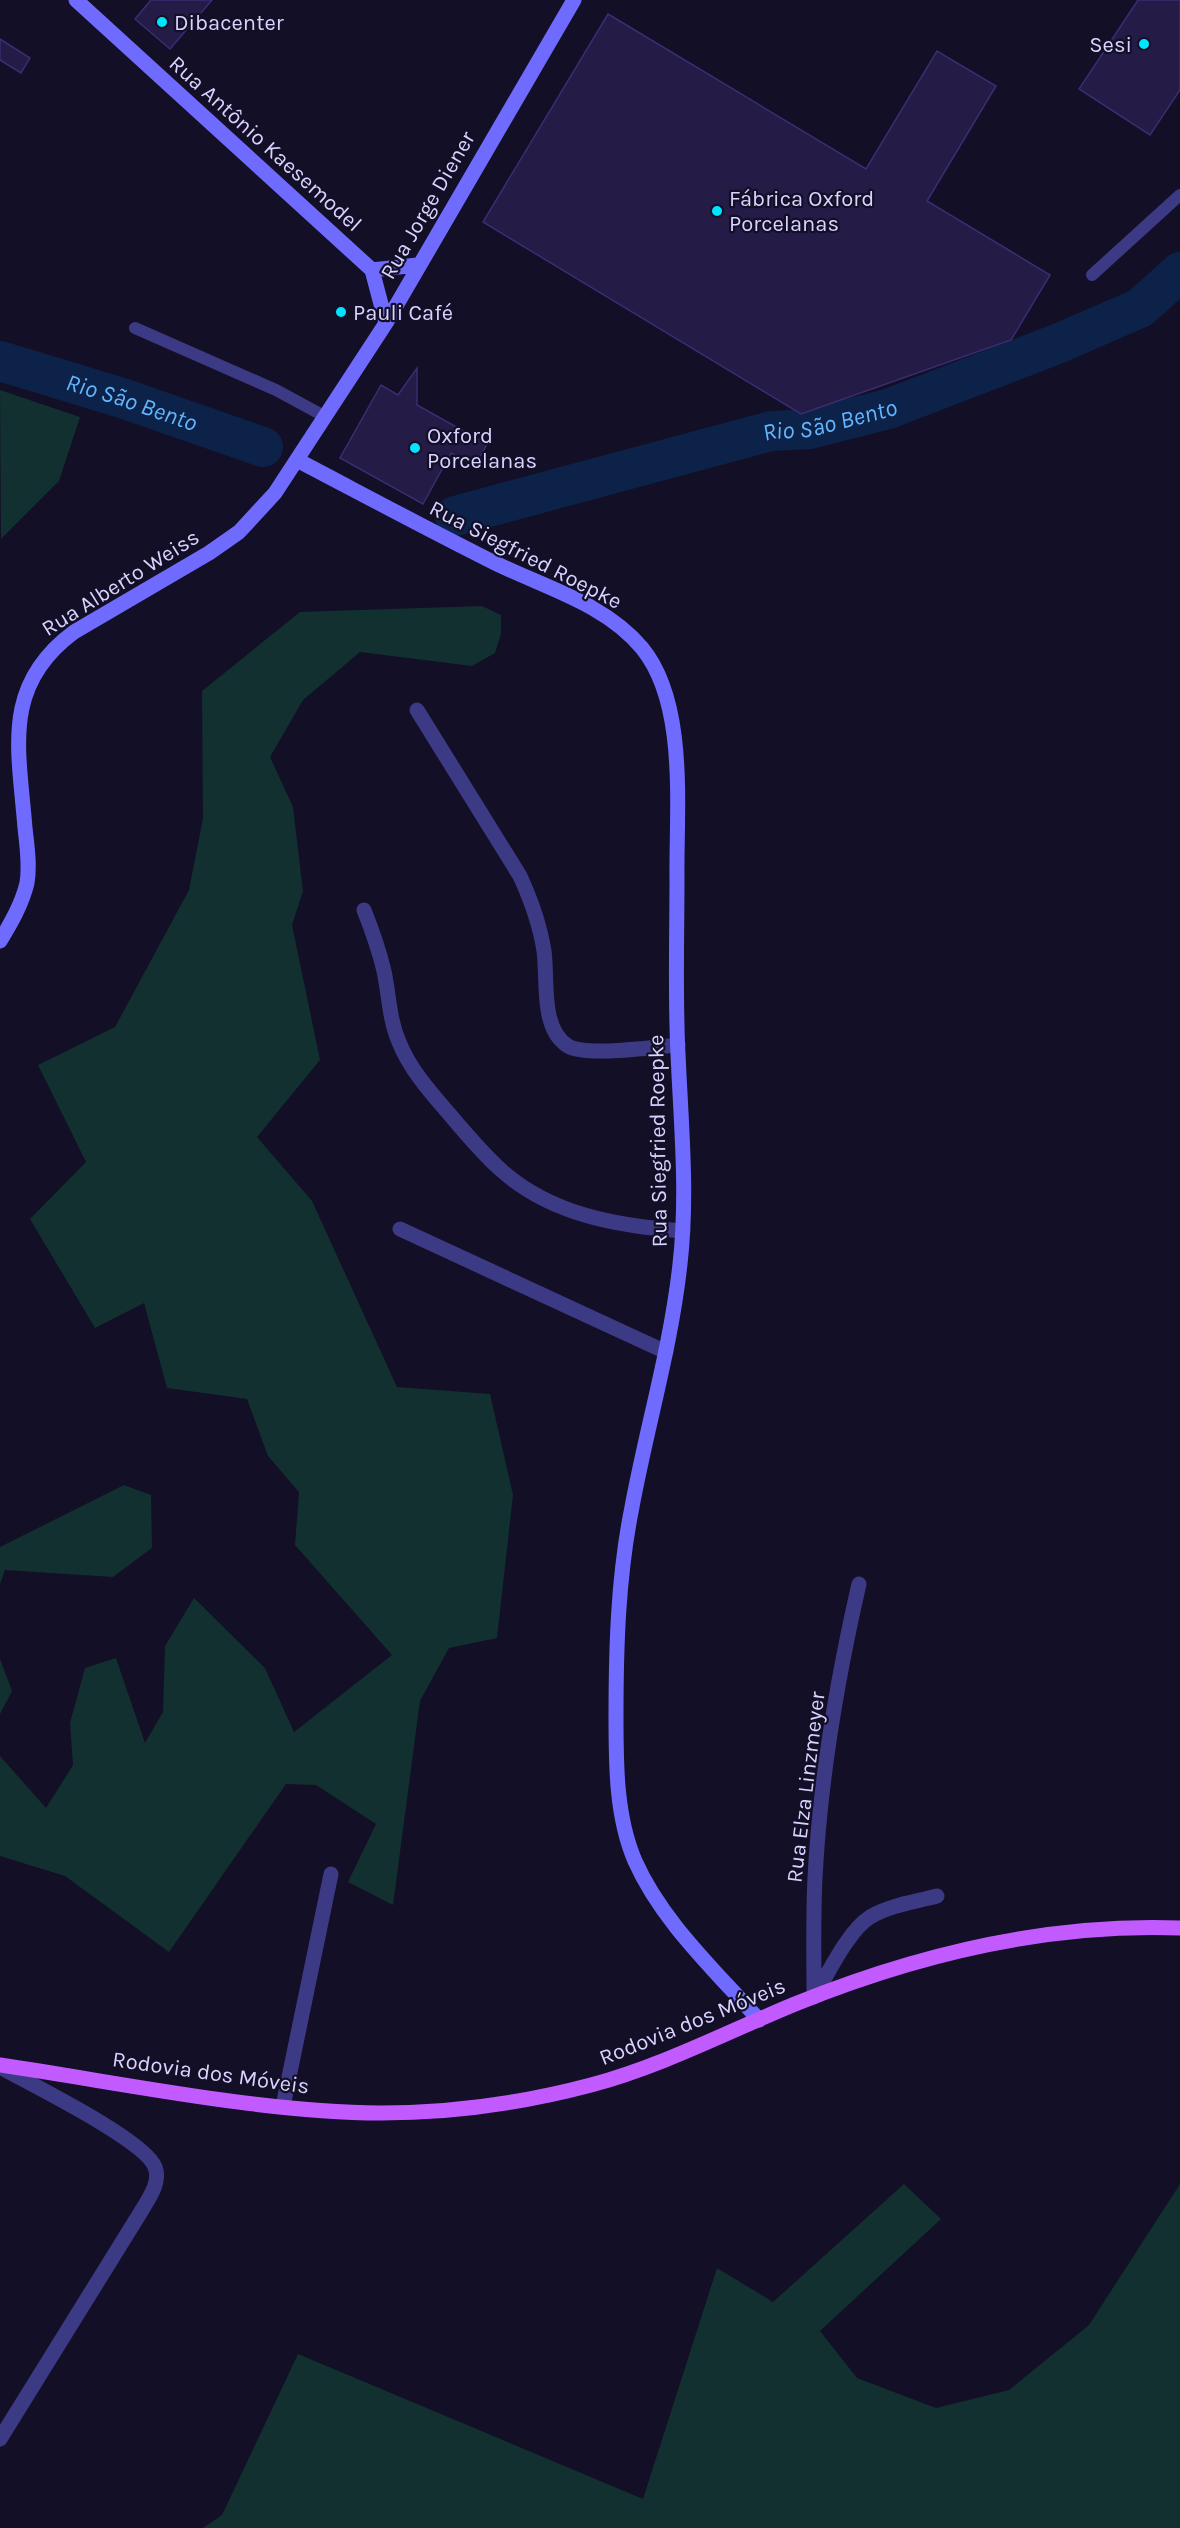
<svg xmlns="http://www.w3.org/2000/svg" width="1180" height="2528" viewBox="0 0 1180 2528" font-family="Karla,sans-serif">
	<rect width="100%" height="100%" fill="#130f26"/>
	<path fill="#12302f" d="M0,390L80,417L59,481L1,539Z
		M482,606L501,615V634L495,653L472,666L360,652L303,700L270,757L293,807L303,891L292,925L320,1060L257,1137L312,1201L397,1387L490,1394L513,1495L497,1638L449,1648L420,1701L393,1905L348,1882L376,1824L316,1785L286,1784L169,1952L65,1876L0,1856V1756L46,1808L73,1765L70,1723L85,1668L116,1658L145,1743L163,1712L165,1646L194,1598L265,1668L294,1732L392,1655L295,1545L299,1492L268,1456L247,1399L167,1388L144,1303L95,1328L30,1219L86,1162L38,1065L115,1027L189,890L203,818L202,691L300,612Z
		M124,1485L151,1495L152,1548L113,1577L5,1570L0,1584V1547Z
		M0,1659L12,1691L0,1714Z
		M904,2184L941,2219L820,2331L857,2378L936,2408L1009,2390L1089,2325L1180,2184V2528H203L222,2515L298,2354L643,2499L717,2268L773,2302Z"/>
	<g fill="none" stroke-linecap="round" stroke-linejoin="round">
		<g stroke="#0c2248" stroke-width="40">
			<path id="s1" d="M0,361L122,398L263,447"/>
			<path id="s2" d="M455,516L771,431L809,429L888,409L1057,344L1140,308L1180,272"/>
		</g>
	</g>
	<path fill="#241b47" stroke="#3b2d73" stroke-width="1.5" d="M151,0H212L170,49L135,19Z
		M1138,0H1180V90L1150,135L1079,89Z
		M608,14L866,169L937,51L996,86L927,201L1050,275L1011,340L801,414L483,222Z
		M0,39L30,58L21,73L0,60Z
		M417,368V405L487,444L475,466L451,453L423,504L340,458L381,385L398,395Z"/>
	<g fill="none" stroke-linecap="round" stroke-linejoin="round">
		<path stroke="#3d3a85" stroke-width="12" d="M1092,275L1180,195
			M135,328L276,390L324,416"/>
		<path stroke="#3d3a85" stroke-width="15" d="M417,710L520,876C531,900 540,925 544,951C548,979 540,1029 568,1046C587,1057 653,1047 678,1045
			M364,910C372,930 379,950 384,971C389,994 389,1019 399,1042C410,1070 432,1094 451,1116C467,1135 483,1154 501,1170C551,1215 618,1226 683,1231
			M400,1229L666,1352
			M814,1997C814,1957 813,1917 815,1878C820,1779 837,1680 859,1584
			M814,1997C828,1974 848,1931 870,1917C890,1905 915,1902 937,1896
			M0,2067C30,2084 145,2140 155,2167C161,2182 149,2198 142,2210L0,2439
			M283,2106L331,1874"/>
		<path stroke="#6f6bff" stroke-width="15" d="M76,0L372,270L386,323
			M372,270L417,265
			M297,460C362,494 427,529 493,562C543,587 605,603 642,648C688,704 676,810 677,879C677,937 675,996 678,1054C681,1124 688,1194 680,1264C671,1347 647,1426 632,1507C618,1576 616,1647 616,1717C616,1765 616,1817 635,1861C662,1922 716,1971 759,2020
			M0,941C11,923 22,904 27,883C30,865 27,846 25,828C19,750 1,686 74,632L209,553L239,532L275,493L386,323L574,0"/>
		<path stroke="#c25bff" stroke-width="15" d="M0,2065C122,2083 257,2112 381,2113C451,2113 523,2103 591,2085C662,2066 727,2032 795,2004C918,1954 1046,1923 1180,1928"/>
	</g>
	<g fill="#00e5ff" stroke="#130f26" stroke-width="2">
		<circle cx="162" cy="22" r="6"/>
		<circle cx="1144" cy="44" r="6"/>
		<circle cx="717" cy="211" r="6"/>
		<circle cx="341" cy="312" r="6"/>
		<circle cx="415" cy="448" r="6"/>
	</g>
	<g text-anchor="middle" stroke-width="4.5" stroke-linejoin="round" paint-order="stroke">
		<g font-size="22" fill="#d9d4ff" stroke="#130f26" text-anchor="start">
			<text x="174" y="30">Dibacenter</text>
			<text x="1132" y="52" text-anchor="end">Sesi</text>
			<text x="729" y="206">Fábrica Oxford<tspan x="729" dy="25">Porcelanas</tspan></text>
			<text x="353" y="320">Pauli Café</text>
			<text x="427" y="443">Oxford<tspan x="427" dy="25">Porcelanas</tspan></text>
		</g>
		<g font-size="22" fill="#d9d4ff" stroke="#130f26">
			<text transform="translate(266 143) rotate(42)" y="8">Rua Antônio Kaesemodel</text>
			<text transform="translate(427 205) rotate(-60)" y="8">Rua Jorge Diener</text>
			<text transform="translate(526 554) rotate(27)" y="8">Rua Siegfried Roepke</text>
			<text transform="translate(120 582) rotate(-32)" y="8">Rua Alberto Weiss</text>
			<text transform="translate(657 1141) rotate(-91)" y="8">Rua Siegfried Roepke</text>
			<text transform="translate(805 1787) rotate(-83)" y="8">Rua Elza Linzmeyer</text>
			<text transform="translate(692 2021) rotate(-22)" y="8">Rodovia dos Móveis</text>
			<text transform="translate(211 2072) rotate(8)" y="8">Rodovia dos Móveis</text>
		</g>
		<g font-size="24" font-style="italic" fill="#62b6ff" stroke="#130f26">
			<text dy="8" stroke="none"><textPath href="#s1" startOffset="138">Rio São Bento</textPath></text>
			<text dy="8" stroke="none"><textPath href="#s2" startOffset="387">Rio São Bento</textPath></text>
		</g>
	</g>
</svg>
